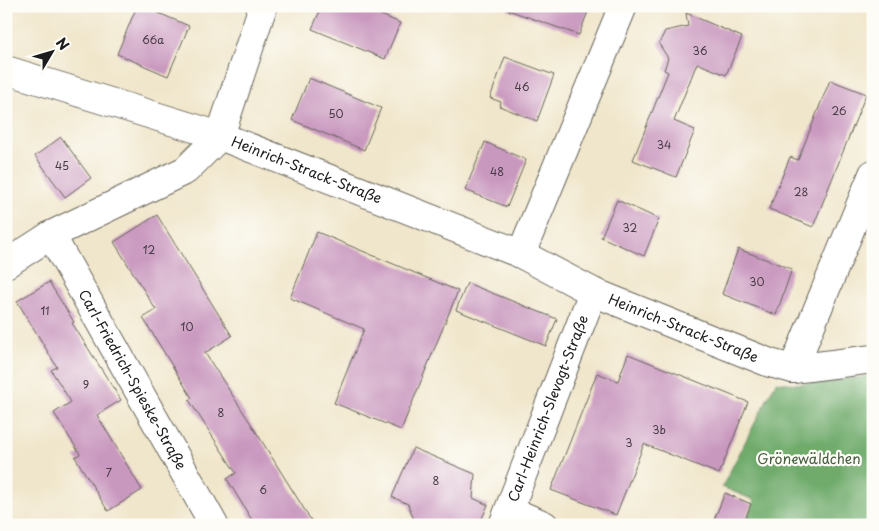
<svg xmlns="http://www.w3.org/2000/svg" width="879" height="531" viewBox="0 0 879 531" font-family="'Playpen Sans',sans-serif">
	<rect width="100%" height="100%" fill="#fdfcf7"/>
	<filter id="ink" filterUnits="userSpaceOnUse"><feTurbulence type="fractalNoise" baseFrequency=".02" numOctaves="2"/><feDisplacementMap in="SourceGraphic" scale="10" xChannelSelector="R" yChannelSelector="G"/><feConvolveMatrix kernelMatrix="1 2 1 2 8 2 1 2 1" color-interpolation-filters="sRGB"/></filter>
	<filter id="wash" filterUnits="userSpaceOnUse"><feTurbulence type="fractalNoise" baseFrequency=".0096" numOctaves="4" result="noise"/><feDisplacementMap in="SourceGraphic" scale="20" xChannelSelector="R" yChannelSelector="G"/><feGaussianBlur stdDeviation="1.12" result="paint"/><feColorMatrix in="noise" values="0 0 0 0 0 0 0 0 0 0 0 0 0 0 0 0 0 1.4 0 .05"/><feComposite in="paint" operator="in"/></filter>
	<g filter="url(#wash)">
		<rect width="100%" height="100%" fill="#f0e6cb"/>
		<path fill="#6fab6c" stroke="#466444" d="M873,376V525H745L754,500L722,487L776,382L800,384Z"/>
		<g id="blocks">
			<path fill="#c998bf" d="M137,6H142L189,26L168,76L117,54Z
				M322,6H360L400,23L385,59L312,29Z
				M508,6H590L579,35L508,10Z
				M686,13L742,37L726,75L697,63L674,121L695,130L676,177L633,160L668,72L664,70L668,58L659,44L665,31L688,26Z
				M505,57L554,75L537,121L499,106L501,102L490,98Z
				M309,78L381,108L364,150L292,120Z
				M830,80L866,94L813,227L769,209L790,157L798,160Z
				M61,137L91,178L65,197L35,156Z
				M485,142L526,160L507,207L465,190Z
				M617,200L659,219L644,256L601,237Z
				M157,215L232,336L205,353L253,427L314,525H255L227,479L236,473L189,400L192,398L143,318L156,310L114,242Z
				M317,232L458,291L401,430L334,403L364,329L290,298Z
				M738,249L792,269L776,315L722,294Z
				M49,282L74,322L72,323L121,400L97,415L142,490L108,511L75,457L80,454L54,413L71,402L51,370L57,367L17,301Z
				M467,283L557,319L546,346L456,310Z
				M628,354L748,402L719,474L644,444L616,515L551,490L597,373L618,381Z
				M413,448L475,474L473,498L488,505L479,525H416L408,504L392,497Z
				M725,493L751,504L743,525H712Z"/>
		</g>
	</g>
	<g filter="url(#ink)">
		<use href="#blocks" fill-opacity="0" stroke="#666359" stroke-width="1"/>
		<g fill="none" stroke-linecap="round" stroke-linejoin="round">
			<g stroke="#666359" stroke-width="30">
				<g id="minor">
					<path id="s1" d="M263,6L220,136L521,254L593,292L770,363L793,369L873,359"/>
					<path d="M6,70L220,136L186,170L51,235L6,264"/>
					<path id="s2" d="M51,235L214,525"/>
					<path d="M521,254L623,6"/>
					<path d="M793,369L873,174"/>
					<path d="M509,510L544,525"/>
					<path id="s3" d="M503,525L593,292"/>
				</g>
			</g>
			<use href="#minor" stroke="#fff" stroke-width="28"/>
		</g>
	</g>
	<g text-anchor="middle" stroke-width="4.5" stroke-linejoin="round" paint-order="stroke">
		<g font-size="11" fill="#473b45">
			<text x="153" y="44">66a</text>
			<text x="700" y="55">36</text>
			<text x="522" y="91">46</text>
			<text x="839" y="115">26</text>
			<text x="336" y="118">50</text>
			<text x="664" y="149">34</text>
			<text x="62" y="170">45</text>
			<text x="497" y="176">48</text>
			<text x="801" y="196">28</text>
			<text x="630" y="232">32</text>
			<text x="149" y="254">12</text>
			<text x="757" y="286">30</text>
			<text x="45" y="315">11</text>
			<text x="187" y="331">10</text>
			<text x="86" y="389">9</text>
			<text x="221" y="417">8</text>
			<text x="659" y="434">3b</text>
			<text x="629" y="447">3</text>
			<text x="109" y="477">7</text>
			<text x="436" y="485">8</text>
			<text x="263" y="494">6</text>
		</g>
		<g font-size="14" fill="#1c1c1c" stroke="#fdfcf7">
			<text dy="5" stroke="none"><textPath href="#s1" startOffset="230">Heinrich-Strack-Straße</textPath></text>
			<text dy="5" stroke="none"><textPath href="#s1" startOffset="639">Heinrich-Strack-Straße</textPath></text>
			<text dy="5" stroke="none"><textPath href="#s2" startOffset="166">Carl-Friedrich-Spieske-Straße</textPath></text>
			<text dy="5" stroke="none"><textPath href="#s3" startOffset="125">Carl-Heinrich-Slevogt-Straße</textPath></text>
		</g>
		<g font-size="14" fill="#486042" stroke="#fdfcf7">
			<text x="809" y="464">Grönewäldchen</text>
		</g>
	</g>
	<rect width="879" height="531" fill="none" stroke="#fdfcf7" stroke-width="25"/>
	<g transform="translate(52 52) rotate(52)" stroke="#fdfcf7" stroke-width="4" paint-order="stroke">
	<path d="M0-4L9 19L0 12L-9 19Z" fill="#1c1c1c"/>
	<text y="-8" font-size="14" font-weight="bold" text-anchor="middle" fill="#1c1c1c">N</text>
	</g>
</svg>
